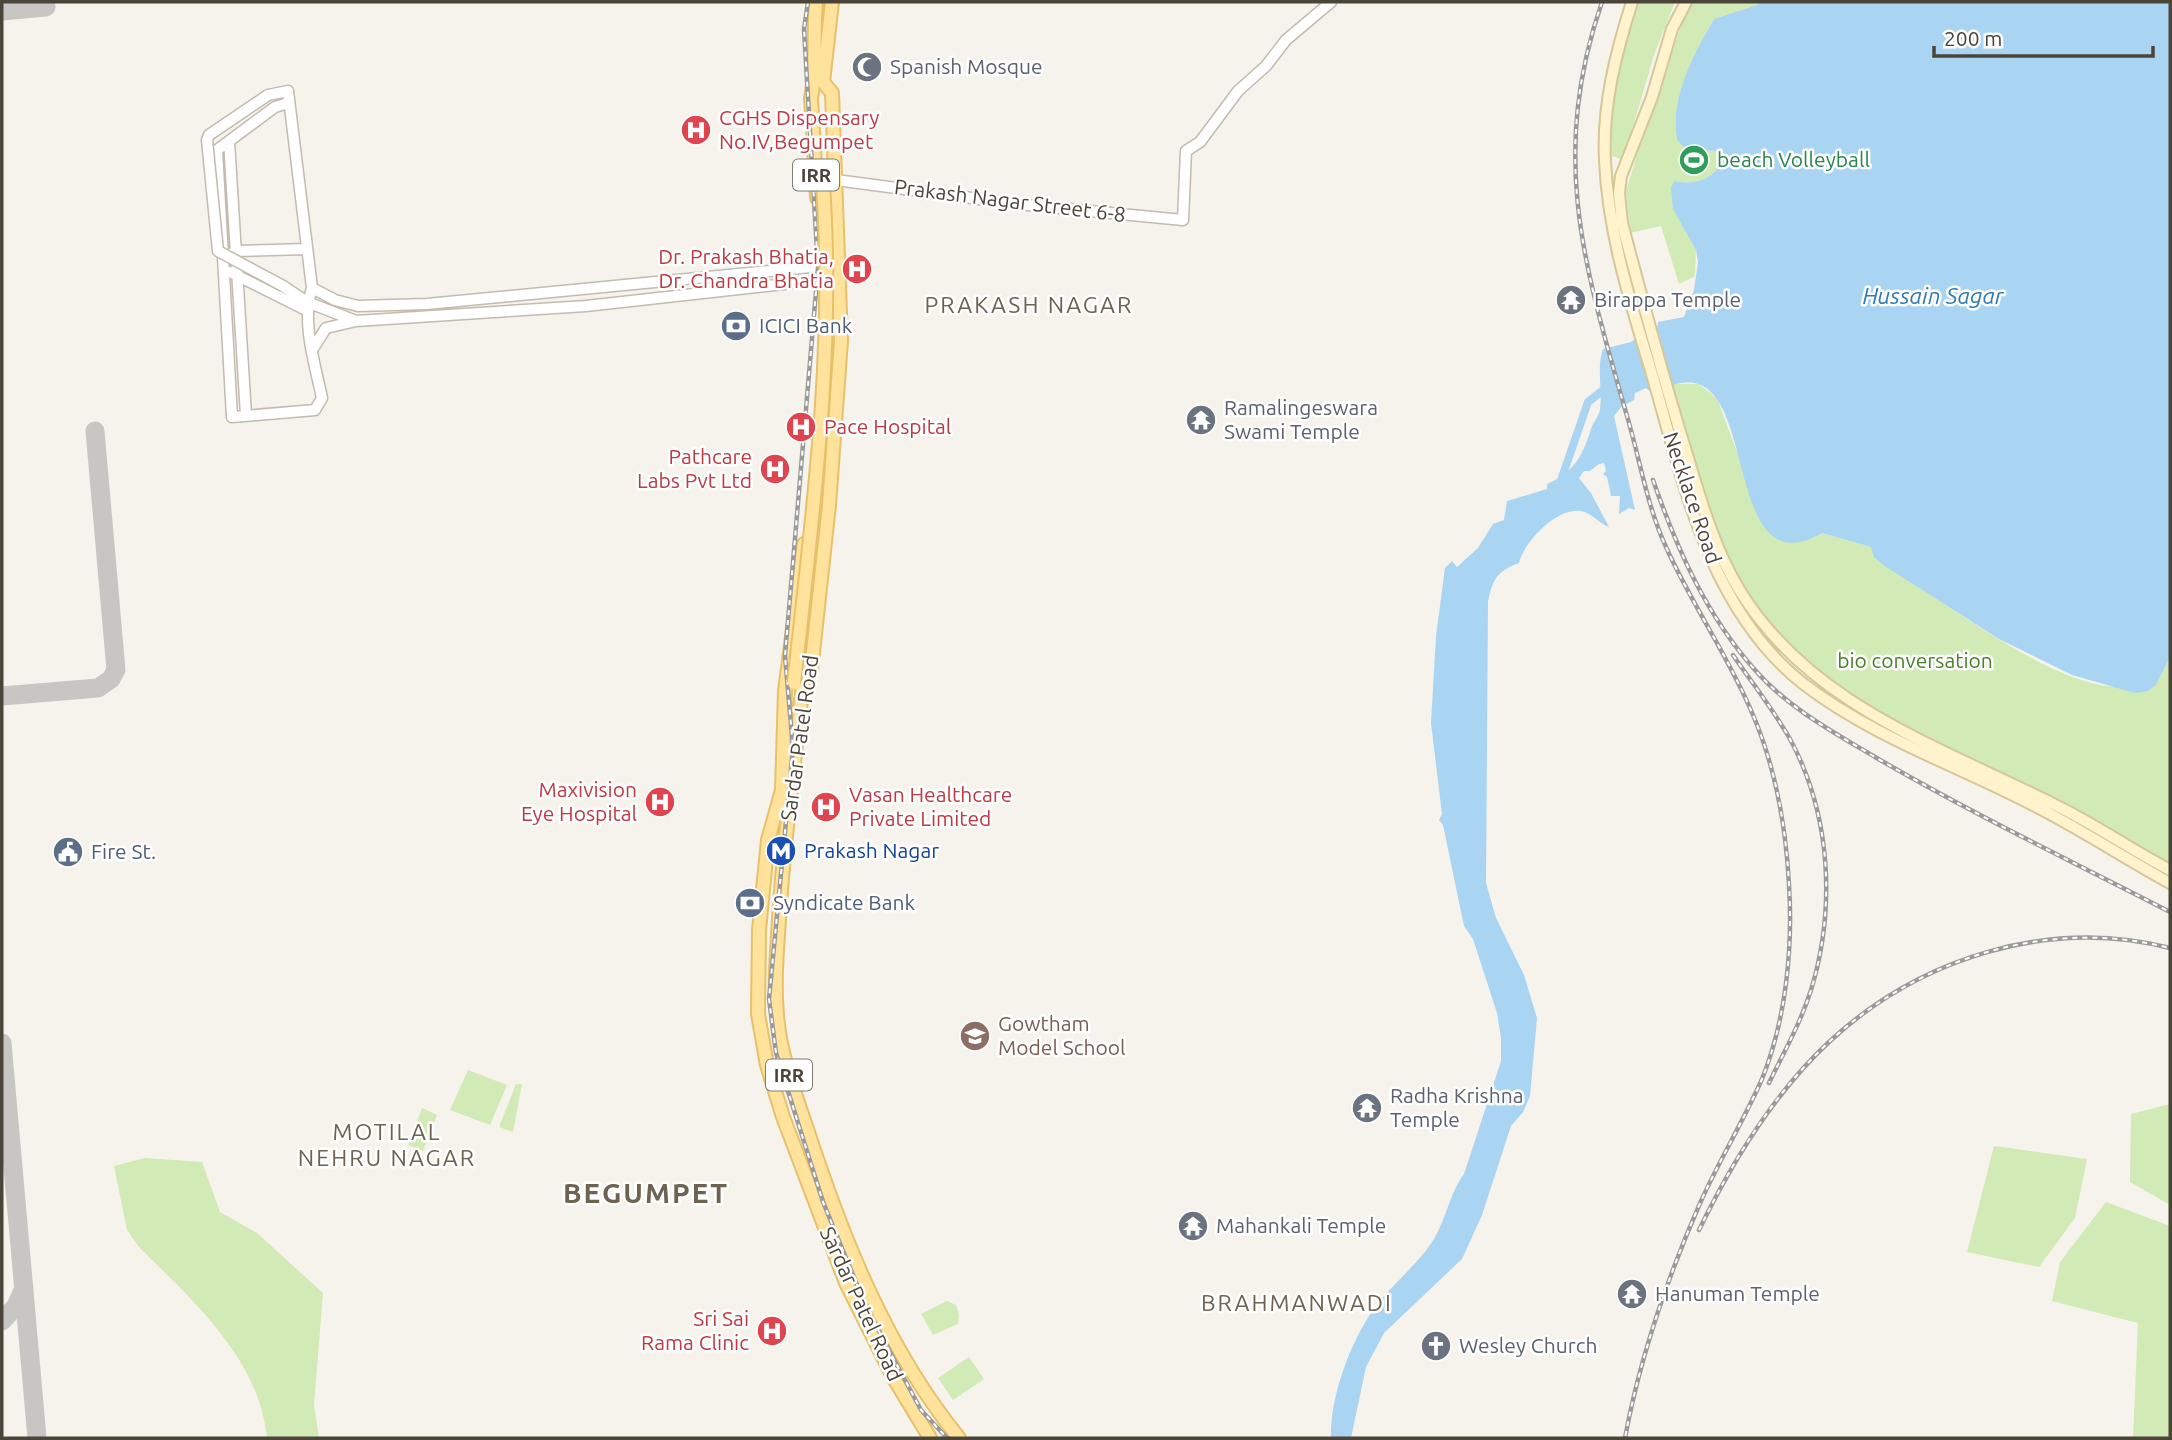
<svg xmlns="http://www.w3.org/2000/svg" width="2172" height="1440" viewBox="0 0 2172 1440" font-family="Ubuntu,sans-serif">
	<rect width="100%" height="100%" fill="#f6f3ec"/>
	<path fill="#d2eab5" d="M1635,2H1675L1654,55L1623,160L1610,155L1613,87Z
		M1691,2H1760L1758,5L1714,19C1693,55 1670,98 1677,140L1687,150L1722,151L1725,157C1716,178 1696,186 1675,181L1696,250L1695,276L1679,284L1661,226L1630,233L1626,191L1658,85Z
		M1671,384H1698L1711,393L1718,401L1737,452L1813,538L1822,533L1871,547L1883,565L1899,573L1916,586C1966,617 2049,679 2107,686C2122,688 2140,685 2156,685L2170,657V864C2126,841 2086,813 2041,791C1919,732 1779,680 1720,547C1697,496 1686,438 1671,384Z
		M468,1070L507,1085L490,1125L450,1110Z
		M516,1084H522L513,1132L499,1127Z
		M2170,1104V1205L2130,1182L2131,1114Z
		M422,1108L437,1115L423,1151L408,1145Z
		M1994,1146L2087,1159L2075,1218L2039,1267L1967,1252Z
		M145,1158L202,1162L220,1212L257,1233L323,1293L314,1405L319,1438H267C259,1358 193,1301 139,1247L127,1230L114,1166Z
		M2106,1202L2170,1226V1438H2133L2138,1323L2052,1301L2060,1262Z
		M947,1301L956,1305L959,1314L958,1324L933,1335L921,1314Z
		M969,1357L984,1379L953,1400L938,1378Z"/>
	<path fill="#a9d4f2" d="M1760,2H2170V657L2156,685L2148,691L2135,693L2072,675L1999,639L1883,565L1874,557L1871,547L1822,533C1729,587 1755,402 1698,384C1683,379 1665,387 1652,393L1646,388L1635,393L1634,400L1621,407L1614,416L1635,510L1629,508L1619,514L1620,496H1611L1607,477L1603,474L1606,471L1604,463L1599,464L1590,471H1584L1579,478L1591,493L1609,527C1600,524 1591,512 1580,511C1556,508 1524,542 1519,563C1497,571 1492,580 1488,602L1486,883L1496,918L1524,975L1537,1018L1530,1096L1523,1112L1511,1126L1482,1215L1462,1259L1384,1333L1366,1367L1351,1438H1331C1330,1399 1348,1349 1369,1316C1386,1289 1414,1269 1432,1242C1446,1221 1449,1194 1464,1174L1501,1061V1038L1497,1013L1473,939L1464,926L1443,825L1439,820L1442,814L1431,723L1436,636L1445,568L1452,561L1457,567L1478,548L1493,524L1504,520L1507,501L1547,489V484C1574,473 1583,455 1591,429C1593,422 1599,417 1600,409C1603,389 1596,369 1603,349L1631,342L1646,330L1657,329L1658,322L1684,317L1694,290L1698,262L1696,250L1673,209L1671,187L1675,181C1696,186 1716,178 1725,157L1722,151L1687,150L1677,140C1670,97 1693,55 1714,19L1757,5Z"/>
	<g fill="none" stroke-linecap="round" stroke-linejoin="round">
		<path stroke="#a9d4f2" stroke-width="8" d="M1559,486L1588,402L1607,387"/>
		<path stroke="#c8c6c3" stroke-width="19" d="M2,11L46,7
			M2,696L98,688L111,679L116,670L95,431
			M2,1043L37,1438
			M2,1321L16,1306L24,1288"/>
		<g stroke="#c2bbae" stroke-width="13">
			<path id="tertiary" d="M268,95L288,91L312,288C301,322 315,364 322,398L315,410L232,417L217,150L275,107L288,103
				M229,141L246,415
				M836,180L1017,204L1183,220L1186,151L1200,142L1238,91L1266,66L1286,40L1331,2
				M231,254L235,251L307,249
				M230,272L308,311
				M283,286L307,302L356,321
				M312,288L335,300L358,306L427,304L821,266
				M312,350L326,328L356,321L586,306L821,280"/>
		</g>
		<g stroke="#d6c79b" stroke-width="14">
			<path id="secondary" d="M1632,2C1616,52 1602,107 1605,160C1608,234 1631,304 1652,374C1683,482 1710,612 1805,685C1880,742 1969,769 2050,814C2091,836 2130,861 2170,883
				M1686,2L1672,29L1652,97L1621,176L1619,193L1622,223C1642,299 1662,374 1685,448C1700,497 1713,547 1740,591C1811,706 1941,747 2055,805C2095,824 2131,850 2170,870"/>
		</g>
		<g stroke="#e6c16a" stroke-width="16">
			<path id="primary" d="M816,2C813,31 817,72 811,98L817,198
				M804,544L785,691L782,790L768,840L759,930L758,1014L767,1065L783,1117L846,1283L892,1375L930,1438
				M805,662C797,748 784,833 779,919C777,951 774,983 777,1015C780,1055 795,1093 808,1132C843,1239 887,1350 959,1438
				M811,671L829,505L841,341L832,93L823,82L832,2"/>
		</g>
		<use href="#tertiary" stroke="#fff" stroke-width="10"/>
		<use href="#secondary" stroke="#fff3cd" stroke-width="10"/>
		<use href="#primary" stroke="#ffe39c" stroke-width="12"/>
		<g stroke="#9a9a9a" stroke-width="4.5">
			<path id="rail" d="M808,2L804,29L818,268L785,656L793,748L769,999L776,1053L823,1202L867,1309L921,1410L947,1438
				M1602,2C1549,156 1584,266 1627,416C1640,460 1647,506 1666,547C1692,605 1729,657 1753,715C1776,769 1786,827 1789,885C1793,948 1786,1020 1762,1079C1744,1120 1720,1159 1701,1201C1668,1276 1640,1357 1625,1438
				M1653,480C1677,549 1706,615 1755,670C1787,707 1833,732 1875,757C1971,813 2071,861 2170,912
				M1733,655C1752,683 1773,709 1790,739C1831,815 1836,908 1811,990C1801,1022 1784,1052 1769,1083
				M1699,1230C1732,1162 1773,1094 1829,1042C1919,958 2049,917 2170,948"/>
		</g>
		<use href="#rail" stroke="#fff" stroke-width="2" stroke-dasharray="5" stroke-linecap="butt"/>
		<g stroke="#c2bbae" stroke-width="13" stroke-linecap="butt">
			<path id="tertiary-bridge" d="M268,95L209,135L207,140L218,251L283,286"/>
		</g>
		<g stroke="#e6c16a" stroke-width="16" stroke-linecap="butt">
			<path id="primary-bridge" d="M794,683C813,510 836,345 822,171"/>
		</g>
		<use href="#tertiary-bridge" stroke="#fff" stroke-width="10"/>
		<use href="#primary-bridge" stroke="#ffe39c" stroke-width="12"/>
	</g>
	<defs>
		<g id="mosque-disc" transform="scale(1.575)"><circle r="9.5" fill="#6b7280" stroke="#fff"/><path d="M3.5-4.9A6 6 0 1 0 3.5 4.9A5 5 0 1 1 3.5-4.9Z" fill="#fff"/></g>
		<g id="hospital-disc" transform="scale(1.575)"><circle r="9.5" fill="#e0444e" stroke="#fff"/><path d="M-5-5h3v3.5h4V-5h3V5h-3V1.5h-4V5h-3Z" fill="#fff"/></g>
		<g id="stadium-disc" transform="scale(1.575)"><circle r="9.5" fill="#2e9e5b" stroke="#fff"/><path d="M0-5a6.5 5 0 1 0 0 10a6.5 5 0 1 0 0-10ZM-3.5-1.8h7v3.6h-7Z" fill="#fff"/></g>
		<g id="temple-disc" transform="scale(1.575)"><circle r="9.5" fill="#6b7280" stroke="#fff"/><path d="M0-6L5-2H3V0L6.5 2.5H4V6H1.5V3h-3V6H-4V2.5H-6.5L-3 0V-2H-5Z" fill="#fff"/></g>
		<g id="bank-disc" transform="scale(1.575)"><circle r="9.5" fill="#5c6f8a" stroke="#fff"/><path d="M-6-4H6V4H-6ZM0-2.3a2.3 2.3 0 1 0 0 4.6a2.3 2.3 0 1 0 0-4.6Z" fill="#fff"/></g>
		<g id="metro-disc" transform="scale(1.575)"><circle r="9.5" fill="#1a4fb4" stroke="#fff"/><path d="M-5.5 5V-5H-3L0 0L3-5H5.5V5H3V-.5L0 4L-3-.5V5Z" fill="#fff"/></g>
		<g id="civic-disc" transform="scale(1.575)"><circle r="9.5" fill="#5c6f8a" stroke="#fff"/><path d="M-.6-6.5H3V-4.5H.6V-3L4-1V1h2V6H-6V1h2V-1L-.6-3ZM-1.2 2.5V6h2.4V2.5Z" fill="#fff"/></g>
		<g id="school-disc" transform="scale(1.575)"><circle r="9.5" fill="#8d6e63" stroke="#fff"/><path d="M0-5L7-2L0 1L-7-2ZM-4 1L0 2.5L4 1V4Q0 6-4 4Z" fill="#fff"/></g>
		<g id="church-disc" transform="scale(1.575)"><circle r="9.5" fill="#6b7280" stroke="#fff"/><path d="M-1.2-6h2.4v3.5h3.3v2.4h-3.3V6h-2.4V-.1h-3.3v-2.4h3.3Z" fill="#fff"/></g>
	</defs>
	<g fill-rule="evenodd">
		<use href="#mosque-disc" x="867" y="67"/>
		<use href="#hospital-disc" x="696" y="130"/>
		<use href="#stadium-disc" x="1694" y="160"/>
		<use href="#hospital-disc" x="857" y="269"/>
		<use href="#temple-disc" x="1571" y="300"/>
		<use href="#bank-disc" x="736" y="326"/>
		<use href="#temple-disc" x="1201" y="420"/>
		<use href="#hospital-disc" x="801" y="427"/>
		<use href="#hospital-disc" x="775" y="469"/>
		<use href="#hospital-disc" x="660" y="802"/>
		<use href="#hospital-disc" x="826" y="807"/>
		<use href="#metro-disc" x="781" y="851"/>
		<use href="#civic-disc" x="68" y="852"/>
		<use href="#bank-disc" x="750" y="903"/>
		<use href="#school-disc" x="975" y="1036"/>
		<use href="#temple-disc" x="1367" y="1108"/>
		<use href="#temple-disc" x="1193" y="1226"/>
		<use href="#temple-disc" x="1632" y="1294"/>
		<use href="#hospital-disc" x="772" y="1331"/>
		<use href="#church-disc" x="1436" y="1346"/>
	</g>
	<g text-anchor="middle" stroke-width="5" stroke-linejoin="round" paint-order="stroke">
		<g fill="#fff" stroke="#817c74" stroke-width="2">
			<rect x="793" y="159.5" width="46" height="31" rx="5"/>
			<rect x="766" y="1059.5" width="46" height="31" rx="5"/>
		</g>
		<g font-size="19" font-weight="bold" fill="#4b4439">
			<text x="816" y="182">IRR</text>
			<text x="789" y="1082">IRR</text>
		</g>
		<g font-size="21" fill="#5b616d" stroke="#fff" text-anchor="start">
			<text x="890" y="74">Spanish Mosque</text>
			<text x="1594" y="307">Birappa Temple</text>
			<text x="1224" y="415">Ramalingeswara<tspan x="1224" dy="24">Swami Temple</tspan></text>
			<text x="1390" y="1103">Radha Krishna<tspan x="1390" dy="24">Temple</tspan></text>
			<text x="1216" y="1233">Mahankali Temple</text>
			<text x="1655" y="1301">Hanuman Temple</text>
			<text x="1459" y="1353">Wesley Church</text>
		</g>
		<g font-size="21" fill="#be3a42" stroke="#fff" text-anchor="end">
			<text x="719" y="125" text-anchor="start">CGHS Dispensary<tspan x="719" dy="24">No.IV,Begumpet</tspan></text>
			<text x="834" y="264">Dr. Prakash Bhatia,<tspan x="834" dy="24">Dr. Chandra Bhatia</tspan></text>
			<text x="824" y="434" text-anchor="start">Pace Hospital</text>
			<text x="752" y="464">Pathcare<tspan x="752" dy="24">Labs Pvt Ltd</tspan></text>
			<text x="637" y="797">Maxivision<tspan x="637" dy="24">Eye Hospital</tspan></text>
			<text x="849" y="802" text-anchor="start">Vasan Healthcare<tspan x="849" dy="24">Private Limited</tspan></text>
			<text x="749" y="1326">Sri Sai<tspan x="749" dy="24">Rama Clinic</tspan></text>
		</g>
		<g font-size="21" fill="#27864d" stroke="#fff" text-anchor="start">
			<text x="1717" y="167">beach Volleyball</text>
		</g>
		<g font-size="21" fill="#4b4439" stroke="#fff">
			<text transform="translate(1010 201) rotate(7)" y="7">Prakash Nagar Street 6-8</text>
			<text transform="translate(1692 498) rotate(71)" y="7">Necklace Road</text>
			<text transform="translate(800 738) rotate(-82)" y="7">Sardar Patel Road</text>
			<text transform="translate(861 1304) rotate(65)" y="7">Sardar Patel Road</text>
		</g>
		<g font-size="21" fill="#4e5e75" stroke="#fff" text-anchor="start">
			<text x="759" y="333">ICICI Bank</text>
			<text x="91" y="859">Fire St.</text>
			<text x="773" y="910">Syndicate Bank</text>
		</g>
		<g font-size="21" fill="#4a7f2a" stroke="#fff">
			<text x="1915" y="668">bio conversation</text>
		</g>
		<g font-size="21" fill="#164399" stroke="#fff" text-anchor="start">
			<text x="804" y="858">Prakash Nagar</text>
		</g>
		<g font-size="21" fill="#785e54" stroke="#fff" text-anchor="start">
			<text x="998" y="1031">Gowtham<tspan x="998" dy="24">Model School</tspan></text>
		</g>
		<g font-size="23" font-style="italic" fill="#2e7ab2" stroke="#fff">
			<text x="1933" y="304">Hussain Sagar</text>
		</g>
		<g font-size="23" letter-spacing="2" fill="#6e6250" stroke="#fff">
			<text x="1029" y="313">PRAKASH NAGAR</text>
			<text x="387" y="1140">MOTILAL<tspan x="387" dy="26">NEHRU NAGAR</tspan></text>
			<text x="1297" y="1311">BRAHMANWADI</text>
		</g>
		<g font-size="28" font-weight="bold" letter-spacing="2" fill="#6e6250" stroke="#fff">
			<text x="646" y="1203">BEGUMPET</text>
		</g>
	</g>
	<rect width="2172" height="1440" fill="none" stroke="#4b4439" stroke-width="7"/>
	<path d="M1934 46v10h219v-10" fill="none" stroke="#4b4439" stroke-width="3.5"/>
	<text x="1944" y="46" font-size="21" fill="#4b4439" stroke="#ffffff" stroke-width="5" paint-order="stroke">200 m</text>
</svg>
